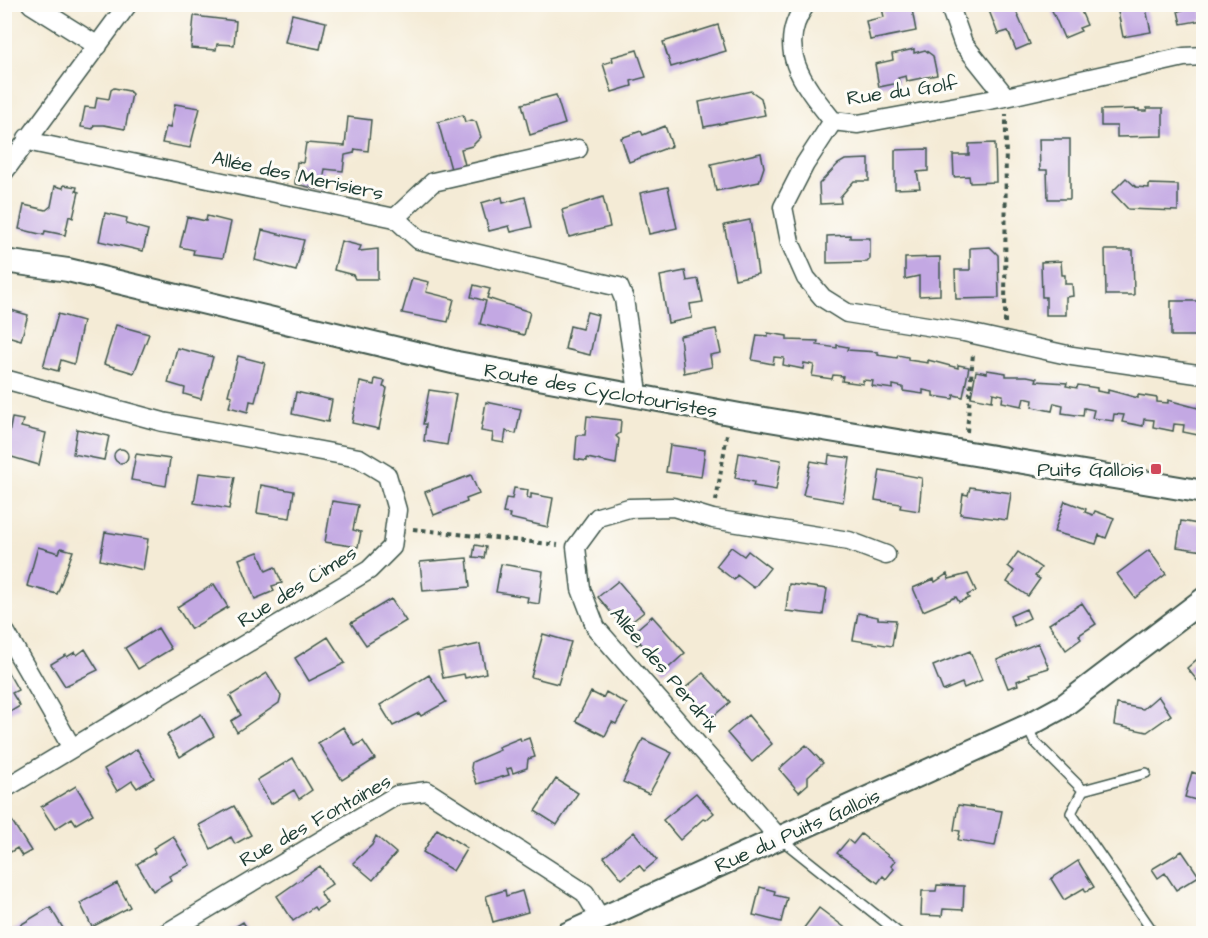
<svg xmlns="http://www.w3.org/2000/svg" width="1208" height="938" viewBox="0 0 1208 938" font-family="'Architects Daughter',sans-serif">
	<rect width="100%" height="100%" fill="#fdfcf7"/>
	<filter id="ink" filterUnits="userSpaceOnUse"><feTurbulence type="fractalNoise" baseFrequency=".0167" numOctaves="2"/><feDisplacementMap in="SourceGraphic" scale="12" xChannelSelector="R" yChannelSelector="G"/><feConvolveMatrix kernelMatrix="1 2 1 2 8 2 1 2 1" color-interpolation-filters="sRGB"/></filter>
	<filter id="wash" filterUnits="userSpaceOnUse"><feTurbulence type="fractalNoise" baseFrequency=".008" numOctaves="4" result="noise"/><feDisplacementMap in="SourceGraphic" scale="24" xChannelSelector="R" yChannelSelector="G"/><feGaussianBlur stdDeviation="1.35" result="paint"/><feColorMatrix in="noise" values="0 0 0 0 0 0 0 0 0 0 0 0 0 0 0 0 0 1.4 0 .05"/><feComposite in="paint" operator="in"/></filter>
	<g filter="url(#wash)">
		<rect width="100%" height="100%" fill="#f4ebd6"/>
		<g id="blocks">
			<path fill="#c3a8e3" d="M881,4H911L916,31L870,40L866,21L884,17Z
				M997,4H1013L1030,44L1016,50L1008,31L998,34L988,8Z
				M1060,4H1078L1087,25L1079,28L1081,31L1064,38L1051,8Z
				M1128,4H1145L1151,32L1123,37L1117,7Z
				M1182,4H1203L1201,7L1203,20L1181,24L1178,11L1183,10Z
				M292,14L326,22L320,49L285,42Z
				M194,16L236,21L234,45L217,44L216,50L191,48Z
				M718,25L726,51L671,67L663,42Z
				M914,49V53L925,50L933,56L937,75L907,81L906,76L898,78L899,83L879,87L875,64L893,60L892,54Z
				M637,50L646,77L631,81L632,86L612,92L603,64L613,61L612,57Z
				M114,88L129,91L132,94L125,129L104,125H94L93,129L81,127L85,107L95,108L97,97L109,99L111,90Z
				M751,91L761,98L765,115L704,127L699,102Z
				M556,95L565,124L530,135L522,104Z
				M175,104L200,108L190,148L162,143L166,127L170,128Z
				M1147,108H1163V136L1117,137V126H1101V110L1139,109V111H1147Z
				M463,115L465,122L472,120L476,122L481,137L472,146L461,149L465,165L451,169L438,122Z
				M348,117L371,120L368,151L355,149L354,153L345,155L343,171L325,169L322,190L295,184L297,162L303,163L306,143L345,146Z
				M665,126L672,146L629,162L621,138L641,131L643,135Z
				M1039,139H1070V199H1048L1047,170H1040Z
				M995,143L996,182L970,183L969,176L954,177L953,155H969V144Z
				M928,149V171L917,172L920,188L895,189V150Z
				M761,153L764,167L759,182L716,191L711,164Z
				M869,159V181H854L840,197L841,203L820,204L819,184L838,164L845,160Z
				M1126,178L1136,187L1149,188V184L1178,185V211L1128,209L1112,192Z
				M64,185L77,187L76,191L79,192L73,218L69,216L65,235L45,231L44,235L19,229L24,205L46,210L51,206L55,186L63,188Z
				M668,187L677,228L649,234L640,193Z
				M502,197L503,203L525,197L532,227L511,232L509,226L489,231L481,203Z
				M603,197L610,227L569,237L562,210Z
				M105,213L127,218L126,224L148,230L143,251L99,241Z
				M207,216L231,222L223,258L193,254L194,250L180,247L187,217L206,221Z
				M750,220L758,274L735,279L724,225Z
				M262,230L304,240L296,271L255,260Z
				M850,235V238H870V259L867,262L827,263V236Z
				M341,241L361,246L359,251L378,249V279H355L353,275L334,270Z
				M990,247L998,255L999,298L956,299L955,270H970V248Z
				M1105,250H1133L1134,295H1106Z
				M940,257V295L919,296V276L905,279V258Z
				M1061,261L1062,275H1065V284H1072L1073,296L1066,297V315H1046V297H1042L1041,262Z
				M685,271L687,281L698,279L703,302L690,304L692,318L668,323L660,276Z
				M412,278L429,282L426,292L454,299L448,322L402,313Z
				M474,285L490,289L487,298L530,312L524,335L480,324L486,301L471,297Z
				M1171,301H1199L1200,336H1171Z
				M4,308L28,315L21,340L4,335Z
				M587,312L598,315L590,355L565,349L570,326L582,329Z
				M58,314L83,321L74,364L61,360L58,371L43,367Z
				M116,325L149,334L134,373L104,364Z
				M716,329L721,353L710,355L712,367L684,373L680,336Z
				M768,333L787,336V340L818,341L817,345L837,348V345L848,347L847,350L878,352V355L897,358L898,355L908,357V360L928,363V360L958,368V365L969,367L963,397L954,395L953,399L933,396V392L923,390V394L903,391V387L893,385V389L872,386L873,381L863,380V384L842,381L843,376L833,375L832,379L812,376L814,365L804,363L803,369L783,365L784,358L774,357L773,364L752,360L757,335L768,336Z
				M177,348L213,357L201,399L184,394L185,388L168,383Z
				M238,356L265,363L255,402L250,401L248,412L229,407L232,396L228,395Z
				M987,370L1006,373V376H1027L1037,378L1036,381L1067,383L1066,386L1077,388L1078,385L1097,388V391L1108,393V390L1138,398V395L1157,398V402L1168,403V400L1198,408L1199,406H1203V436L1183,432L1184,425L1174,424L1173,431L1153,427L1154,420L1144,419L1143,426L1122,422L1124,415L1114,414L1113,421L1092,418L1094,410L1084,408L1083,416L1062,413L1063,405L1054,403L1052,411L1032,407L1033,400L1024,398L1022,406L1002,402L1003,395L993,393L992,401L971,397L976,371L987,373Z
				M375,379L385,381L383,387L387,388L379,429L352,423L360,382L374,385Z
				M429,390L456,394L447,445L424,441L426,424H423Z
				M296,392L332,400L328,422L292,414Z
				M486,402L521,409L516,434L506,431L504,443L492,441L493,433L481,431Z
				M587,416L621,420L620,433L616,436L619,439L616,464L587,458V461L575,459L577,435H585Z
				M12,418L23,420L21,427L46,433L39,465L5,455Z
				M77,429L109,436L104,460L73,454Z
				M670,445L705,450L701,477L666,472Z
				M114 456a7 7 0 1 1 14 0a7 7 0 1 1-14 0Z
				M739,453L781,460L776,490L753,486L754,482L735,478Z
				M136,454L170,459L166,486L131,480Z
				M829,455L850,458L843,502L803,495L811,461L828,464Z
				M880,470L922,478L919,511L900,508L901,504L875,500Z
				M199,473L235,477L229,509L194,503Z
				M471,475L479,494L466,499L467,502L434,515L425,492Z
				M261,485L294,491L290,518L257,513Z
				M970,487L1011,493L1007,520L960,514L963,494L968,495Z
				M514,488L528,490L527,498H531V494L553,498L548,527L509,518L510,514L503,513L506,498L512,499Z
				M332,501L358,505L353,530L361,532L358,547L325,542Z
				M1065,501L1086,509L1085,512L1093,515L1095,511L1114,518L1106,538L1099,535L1096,544L1054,532Z
				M1181,521L1203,525V551L1177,547Z
				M105,532L148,539L143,570L100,560Z
				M475,545L486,547L484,558L473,557Z
				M38,547L59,553L61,548L73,551L57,594L27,586Z
				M731,547L744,556L748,551L770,568L754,588L737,575L734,580L716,566Z
				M1149,550L1166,574L1135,598L1117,574Z
				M258,552L266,571L275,567L282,583L272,586L274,591L255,599L239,559Z
				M1018,552L1041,568L1035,576L1040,579L1028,596L1007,582L1014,571L1008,566Z
				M467,558L470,587L423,591L420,562Z
				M501,564L543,571L539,604L527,602L528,597L496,592Z
				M947,574L949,579L968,574L976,591L967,595L969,598L959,602L956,597L923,611L913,588L934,579L935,582Z
				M618,581L644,612L624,628L598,597Z
				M214,584L228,607L191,629L177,607Z
				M789,584L827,589L823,615L786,611Z
				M391,599L406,621L366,645L351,623Z
				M1082,603L1096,624L1079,635L1081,639L1066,650L1049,624Z
				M1026,609L1030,618L1014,626L1010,616Z
				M858,613L878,617V619L896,620L892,646L853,640Z
				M652,616L685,653L665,671L655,656L653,658L640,642L637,645L630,635Z
				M158,628L171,649L138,669L125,648Z
				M543,634L571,642L558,684L531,677Z
				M328,637L345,663L309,681L295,658Z
				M1038,643L1049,668L1029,674L1030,676L1017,681L1018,685L1008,688L997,660Z
				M480,644L486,673L465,678L464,674L443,678L438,653Z
				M85,649L98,670L65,686L51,664L66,655L67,657L75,652L77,655Z
				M970,651L982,680L964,688L962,683L943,691L933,666Z
				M1203,654V681L1200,684L1187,668Z
				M5,667L18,690L12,693L20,706L5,715Z
				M267,673L281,696L279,703L237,732L231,721L241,715L230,696Z
				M703,673L730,702L710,719L684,689Z
				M429,675L446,702L421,716L419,713L393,726L380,705Z
				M591,692L603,698L606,692L627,704L616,724L612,722L605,736L576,721Z
				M1158,696L1171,715L1147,732L1114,725L1117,704L1143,709Z
				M201,714L214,736L180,757L167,735Z
				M748,715L772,744L752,762L727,733Z
				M343,727L355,746L363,741L375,759L342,780L318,743Z
				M520,738L521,741L529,738L535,757L528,759L527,768L513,773L511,768L507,769L509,775L477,784L471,768L472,762L500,750L498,747Z
				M643,739L672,753L649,794L623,782Z
				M806,745L823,763L808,777V784L799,792L779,769Z
				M137,749L154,778L137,788L132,781L117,791L104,769Z
				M293,758L312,790L299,799L294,790L271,804L257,780Z
				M1192,772L1203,776V802L1185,797Z
				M556,779L578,793L557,825L535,811Z
				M76,786L93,814L76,824L72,818L55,829L41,807Z
				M696,793L714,813L706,820L703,819L680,840L663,820Z
				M958,805L1002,811L995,846L958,840L960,831L954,830Z
				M234,806L251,835L235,844L231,837L211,849L199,825Z
				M12,821L31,851L22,856L17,848L4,856V825Z
				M437,829L467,848L453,871L423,852Z
				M634,832L657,860L644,871L639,865L622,879L604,857Z
				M861,834L895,861L891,866L894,869L886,879L883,876L878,883L837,853L848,840L853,844Z
				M173,836L190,865L169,876L171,880L153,891L137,864L155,853L153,848Z
				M376,836L396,853L373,880L353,863L372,845Z
				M1182,851L1199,876L1176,890L1165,873L1158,878L1152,869Z
				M1078,861L1094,887L1086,892L1084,888L1064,900L1051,879Z
				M320,866L332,884L320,892L327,903L316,910L314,907L293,921L277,896Z
				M117,883L130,907L92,927L80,903Z
				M937,885L964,886L963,910L943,909L942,916L921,915L922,891H936Z
				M760,887L775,891L774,895L787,898L781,922L753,915Z
				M505,890L506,896L522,891L528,912L493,922L486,896Z
				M50,907L66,933H14L12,930Z
				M819,908L852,933H800Z
				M243,922L250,933H225Z"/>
		</g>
	</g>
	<g filter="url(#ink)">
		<use href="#blocks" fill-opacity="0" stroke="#3f574c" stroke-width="1.5"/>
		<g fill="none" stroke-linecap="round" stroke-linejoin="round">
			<g stroke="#3f574c" stroke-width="12">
				<path id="service" d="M1027,726L1034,741L1083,790L1071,813L1151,929
					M1083,790L1146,773
					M782,840L900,934"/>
			</g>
			<g stroke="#3f574c" stroke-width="21">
				<path id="minor" d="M31,4L98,46
					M806,4C773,49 805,86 833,121
					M949,4L963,43L1006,97
					M1204,56L1184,57L1006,97L858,124L833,121L805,164L783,207L790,242L806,278L823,298L847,313L964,332L1072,356L1204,375
					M27,138L36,143L395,218L419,240L619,287L624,299L637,385L634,396
					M4,172L128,4
					M395,218L433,182L578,149
					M4,379L163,422L359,458L387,475L397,510L392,547L369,570L4,789
					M6,633L72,748
					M779,838L596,628L581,589L576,547L598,517L629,508L673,507L713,519L849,541L886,555
					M165,934L397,795L427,791L585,893L600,918"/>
			</g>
			<g stroke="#3f574c" stroke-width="26">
				<path id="tertiary" d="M4,261L68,270L457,363L740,415L1204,492
					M567,934L1027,726L1062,707L1204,599"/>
			</g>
			<path stroke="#3f574c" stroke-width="4" stroke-dasharray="4.5 4.5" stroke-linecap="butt" d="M1005,323L1006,114
				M967,432L973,353
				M716,501L727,434
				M413,529L558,545"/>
			<use href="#service" stroke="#fff" stroke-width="9"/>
			<use href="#minor" stroke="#fff" stroke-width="18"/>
			<use href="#tertiary" stroke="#fff" stroke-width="22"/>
		</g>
	</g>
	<rect fill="#d1495b" stroke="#fdfcf7" stroke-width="2" x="1150" y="463" width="12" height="12" rx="3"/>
	<g text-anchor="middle" stroke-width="6" stroke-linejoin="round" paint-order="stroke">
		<g font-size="20" fill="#1f3d34" stroke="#fdfcf7">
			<text transform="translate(902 90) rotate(-8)" y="7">Rue du Golf</text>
			<text transform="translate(298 175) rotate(12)" y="7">Allée des Merisiers</text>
			<text transform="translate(601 390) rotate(10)" y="7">Route des Cyclotouristes</text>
			<text transform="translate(297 586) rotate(-32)" y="7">Rue des Cimes</text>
			<text transform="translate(665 669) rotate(50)" y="7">Allée des Perdrix</text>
			<text transform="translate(315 820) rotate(-29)" y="7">Rue des Fontaines</text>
			<text transform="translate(797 830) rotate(-24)" y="7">Rue du Puits Gallois</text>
		</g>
		<g font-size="20" fill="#1f3d34" stroke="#fdfcf7" text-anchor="end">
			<text x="1144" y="476">Puits Gallois</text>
		</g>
	</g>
	<rect width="1208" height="938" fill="none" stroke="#fdfcf7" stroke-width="24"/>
</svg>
